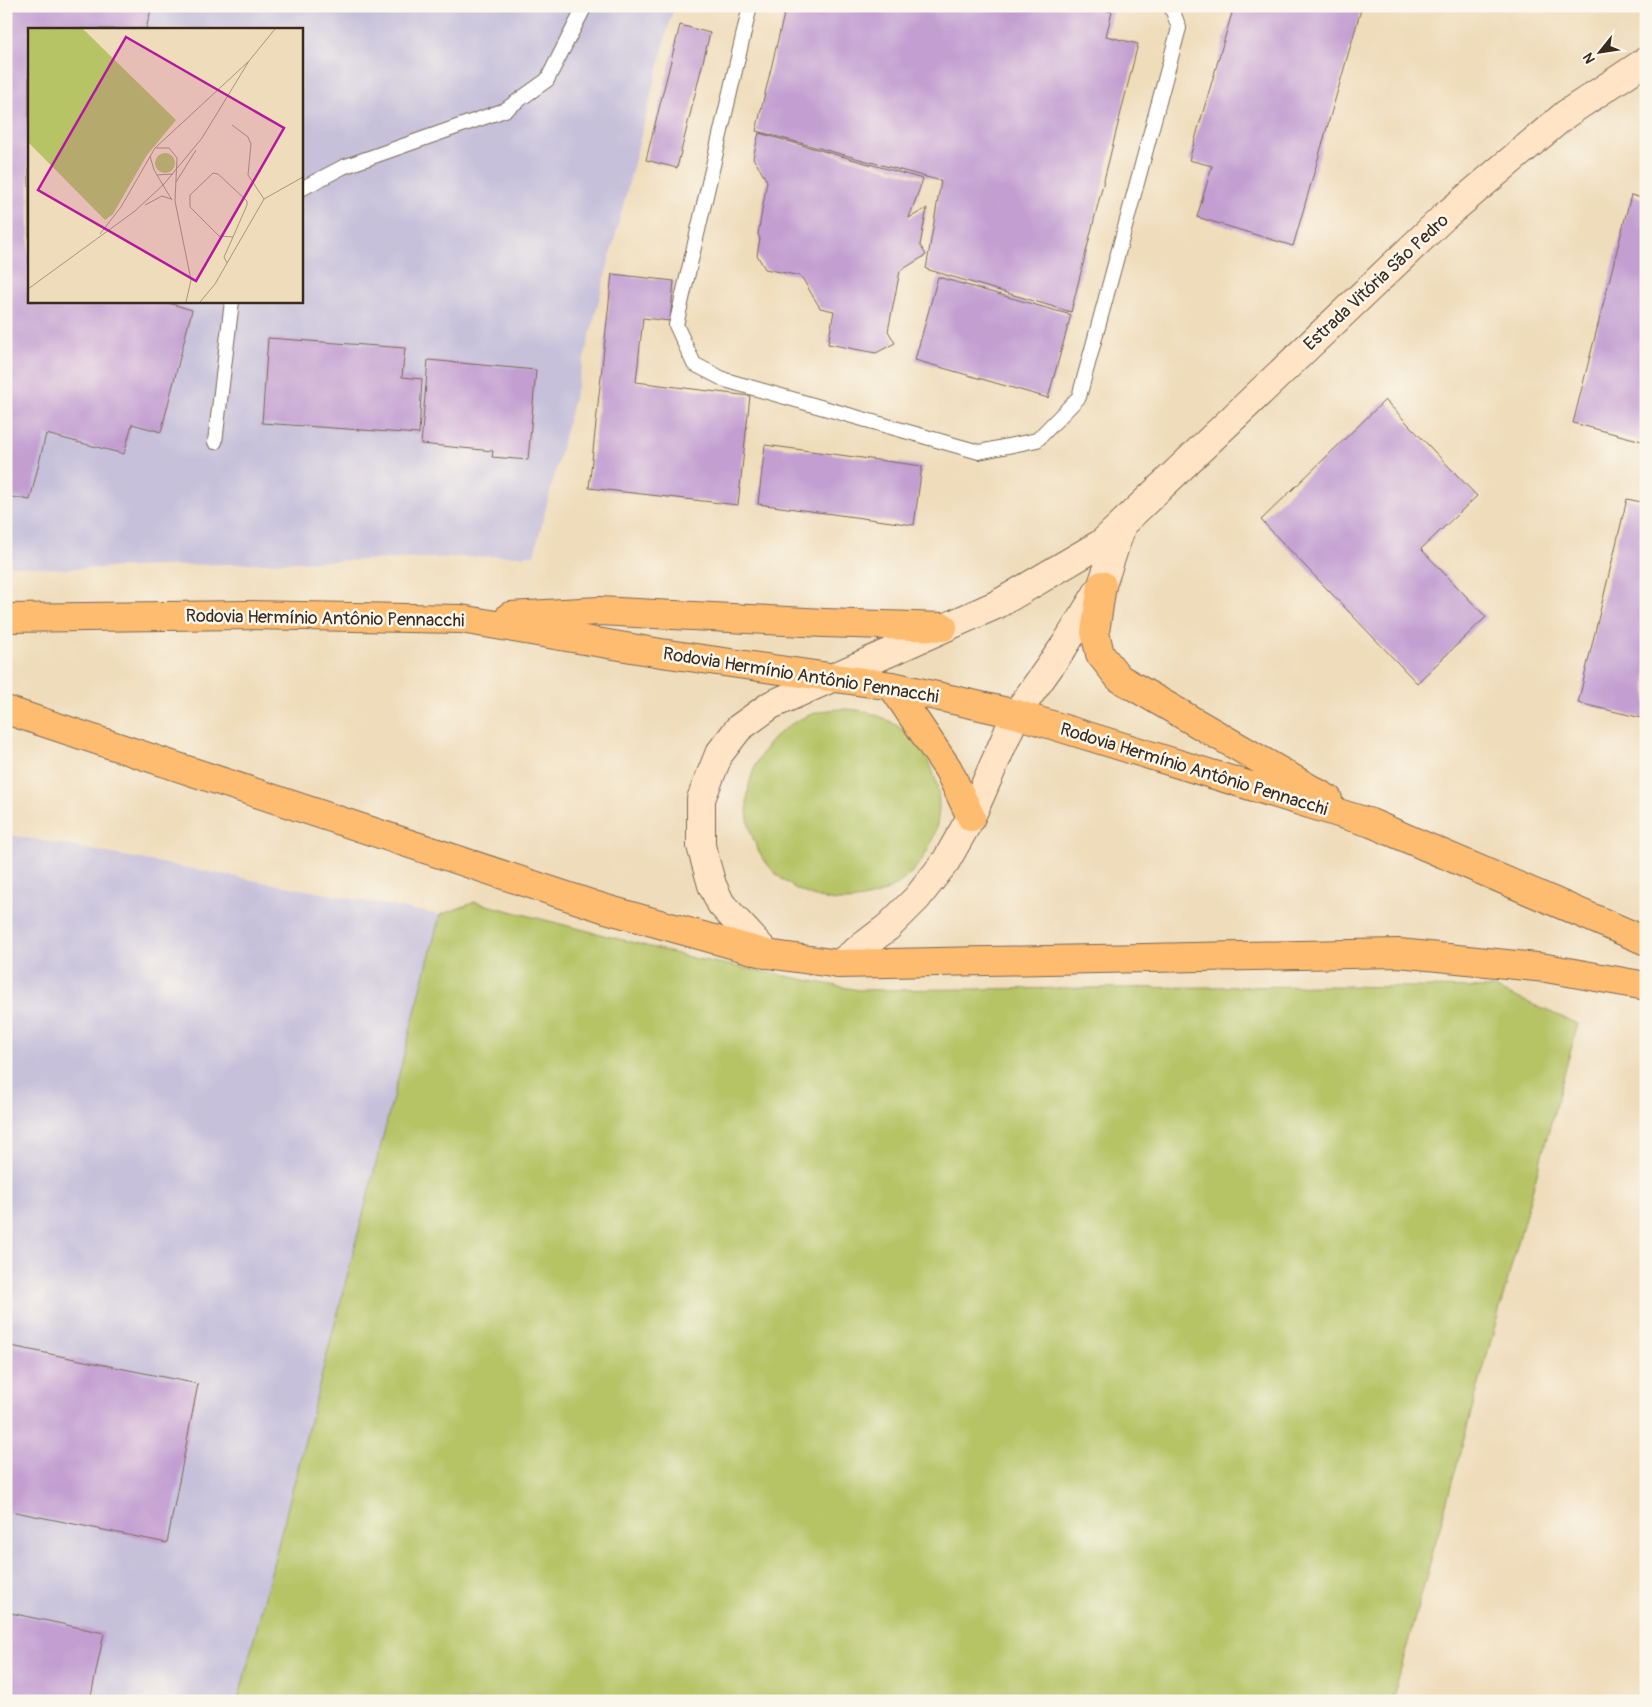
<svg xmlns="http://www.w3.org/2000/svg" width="1652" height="1707" viewBox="0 0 1652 1707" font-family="Pangolin,sans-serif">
	<rect width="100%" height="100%" fill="#fbf7ec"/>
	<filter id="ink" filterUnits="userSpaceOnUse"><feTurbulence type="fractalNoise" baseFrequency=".02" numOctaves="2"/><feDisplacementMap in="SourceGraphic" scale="10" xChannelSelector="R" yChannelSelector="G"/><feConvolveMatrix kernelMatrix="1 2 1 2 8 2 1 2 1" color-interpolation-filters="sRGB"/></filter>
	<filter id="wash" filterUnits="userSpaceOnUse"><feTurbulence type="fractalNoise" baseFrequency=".0096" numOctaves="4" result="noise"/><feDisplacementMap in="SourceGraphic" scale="20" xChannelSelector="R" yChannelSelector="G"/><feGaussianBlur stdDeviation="1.12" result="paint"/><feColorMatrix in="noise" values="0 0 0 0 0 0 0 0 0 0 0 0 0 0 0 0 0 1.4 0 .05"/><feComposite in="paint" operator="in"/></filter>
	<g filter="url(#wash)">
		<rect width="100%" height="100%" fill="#efdcba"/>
		<path fill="#c6c0da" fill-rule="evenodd" d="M6,6H674L534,555L62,569L6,565ZM29,29H301V301H29Z
			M6,834L440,915L238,1701H6Z"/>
		<path fill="#b6c466" stroke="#787742" d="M747 805a96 96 0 1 1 192 0a96 96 0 1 1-192 0Z
			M475,902L697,959L858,990L1328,986L1494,988L1578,1024L1392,1701H238L440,915Z"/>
		<g id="blocks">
			<path fill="#c39ed1" d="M6,6H152L146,29H29V301H162L192,310L161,432L132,424L124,454L46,434L30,500L6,496Z
				M786,6H1090L1112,12L1106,36L1138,44L1071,312L926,269L941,181L756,131Z
				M1234,6L1260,9V6H1362L1293,246L1197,217L1212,166L1189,160Z
				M680,25L710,33L677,168L646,160Z
				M759,133L923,179L909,218L927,208L920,245L926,255L900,271L888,331L895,343L876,353L828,344L834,311L820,308L801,276L765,269L757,255L760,239L758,234L767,181L753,158Z
				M1631,195L1646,199V442L1573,423Z
				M612,274L674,281L670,321L643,318L636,382L750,396L738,505L589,488Z
				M938,277L1071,315L1048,398L915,360Z
				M268,338L405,348L402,377L422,379L419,434L262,423Z
				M428,360L536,370L528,460L492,457L493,451L421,444Z
				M1385,400L1477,496L1421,549L1486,617L1417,683L1261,520Z
				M765,445L922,466L914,525L758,504Z
				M1627,499L1646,503V719L1578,703Z
				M6,1345L198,1384L167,1543L6,1510Z
				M6,1612L104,1633L90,1701H6Z"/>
		</g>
	</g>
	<g filter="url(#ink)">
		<use href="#blocks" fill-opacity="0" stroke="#7a6855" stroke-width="1"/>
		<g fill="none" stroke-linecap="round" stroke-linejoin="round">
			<g stroke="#7a6855" stroke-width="16">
				<path id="lane" d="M750,6L676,325L694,364L725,380L979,452L1037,440L1079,397L1179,28L1171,6
					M301,189L343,167L505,110L547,80L585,6
					M215,442L232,301"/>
			</g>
			<g stroke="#7a6855" stroke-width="30">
				<path id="secondary" d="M767,954L721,904L712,885L701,846V799L719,754L739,728L771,705L998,604L1102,543L1445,216L1566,114L1646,61
					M839,964L888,927L917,898L946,861L971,817L1016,714L1065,645L1102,585L1122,525"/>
			</g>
			<g stroke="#7a6855" stroke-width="30">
				<path id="highway" d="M1102,585L1095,632L1100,654L1119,678L1328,799
					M510,616L599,611L824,623L943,627
					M6,618L245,615L461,619L661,653L892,686L1016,714L1371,823L1646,941
					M892,686L948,769L971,817
					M6,710L606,909L767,954L839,964L1399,953L1546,968L1646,986"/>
			</g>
			<use href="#lane" stroke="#fff" stroke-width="14"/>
			<use href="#secondary" stroke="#ffe4c6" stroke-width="28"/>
			<use href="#highway" stroke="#febc70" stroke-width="28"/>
		</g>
	</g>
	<g text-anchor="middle" stroke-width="5" stroke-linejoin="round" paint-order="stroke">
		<g font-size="18" fill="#3b2a1e" stroke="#fbf7ec">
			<text transform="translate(1376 282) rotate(-43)" y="6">Estrada Vitória São Pedro</text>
			<text transform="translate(325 618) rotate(1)" y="6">Rodovia Hermínio Antônio Pennacchi</text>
			<text transform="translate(801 675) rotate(9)" y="6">Rodovia Hermínio Antônio Pennacchi</text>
			<text transform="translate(1194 769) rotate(17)" y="6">Rodovia Hermínio Antônio Pennacchi</text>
		</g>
	</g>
	<g transform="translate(28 28)">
		<rect width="275" height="275" fill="#efdcba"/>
		<path d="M0,1H55L148,92L119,127L85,186L77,192L0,114ZM127 135a10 10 0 1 1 20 0a10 10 0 1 1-20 0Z" fill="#b6c466"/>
		<path fill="none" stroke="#a7957c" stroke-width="1" d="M204,97L220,109L223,116L220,147L236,171M128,120H141L149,130L147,173L163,252L158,274M122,128L126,142L144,172M129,147L145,146M148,154L168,122M117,177L134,168L143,171M72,206L93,179L127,120L221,33L247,1M199,235L196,229L205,209L219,177V173L190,146L185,145L162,167V179L191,208L205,209M0,261L107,183L136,156L174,110L221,33M172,274L187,256L236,171L275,149"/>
		<path fill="#b5179e" fill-opacity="0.15" stroke="#b5179e" stroke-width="2.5" d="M98,9L256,100L168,253L10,162Z"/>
		<rect width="275" height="275" fill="none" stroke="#3b2a1e" stroke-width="2.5"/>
	</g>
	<rect width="1652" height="1707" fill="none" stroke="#fbf7ec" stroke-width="25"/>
	<g transform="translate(1600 52) rotate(240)" stroke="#fbf7ec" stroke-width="4" paint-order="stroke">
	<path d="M0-4L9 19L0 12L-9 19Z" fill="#3b2a1e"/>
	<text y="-8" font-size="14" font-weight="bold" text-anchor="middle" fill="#3b2a1e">N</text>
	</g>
</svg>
